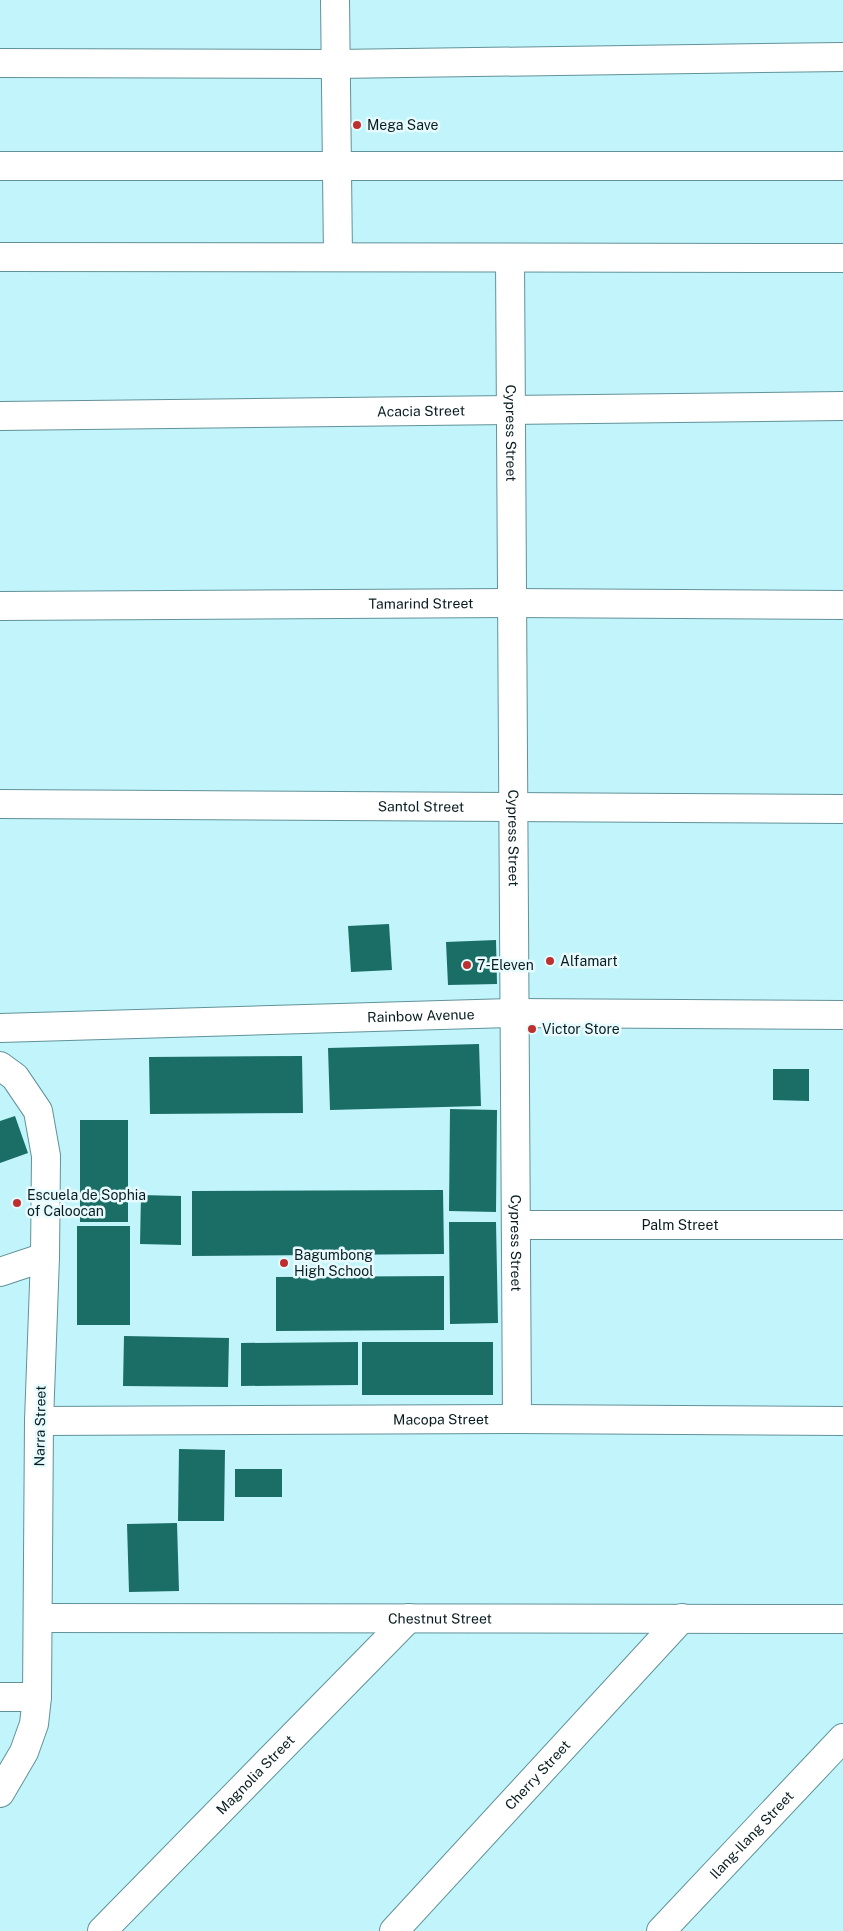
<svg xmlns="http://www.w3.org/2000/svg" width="843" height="1931" viewBox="0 0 843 1931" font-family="'Public Sans',sans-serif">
	<rect width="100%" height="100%" fill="#c1f4fb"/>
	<path fill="#1a6e66" d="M389,924L392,970L351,972L348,926Z
		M496,940L497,984L448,985L446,942Z
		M479,1044L481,1106L330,1110L328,1048Z
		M302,1056L303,1113L150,1114L149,1057Z
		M773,1069H809V1101L773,1100Z
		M450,1109L497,1110L496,1212L449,1211Z
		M15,1116L28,1153L0,1163V1121Z
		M80,1120H128V1222H80Z
		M443,1190L444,1254L192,1256V1191Z
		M141,1195L181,1196V1245L140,1244Z
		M449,1222H496L498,1323L450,1324Z
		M77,1226H130V1325H77Z
		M444,1276V1330L276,1331V1277Z
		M124,1336L229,1338L228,1387L123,1386Z
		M358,1342V1385L241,1386V1343Z
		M362,1342H493V1395H362Z
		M179,1449L225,1450L224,1521H178Z
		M235,1469H282V1497H235Z
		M177,1523L179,1591L129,1592L127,1524Z"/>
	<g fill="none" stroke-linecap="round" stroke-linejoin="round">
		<g stroke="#629298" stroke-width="30">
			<g id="minor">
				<path d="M335,0L338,257"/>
				<path d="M0,63L336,64L843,57"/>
				<path d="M0,166H843"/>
				<path d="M0,257L843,258"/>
				<path id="s1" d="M510,258L517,1419"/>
				<path id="s2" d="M0,416L843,406"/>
				<path id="s3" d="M0,606L512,603L843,605"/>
				<path id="s4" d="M0,804L843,809"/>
				<path id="s5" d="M516,1225H843"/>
				<path id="s6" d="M39,1421L517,1419L843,1421"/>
				<path id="s7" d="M38,1618L843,1619"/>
				<path d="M0,1697H37"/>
				<path id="s8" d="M102,1931L409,1618"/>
				<path id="s9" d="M394,1931L682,1618"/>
				<path id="s10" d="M661,1931L843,1738"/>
			</g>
		</g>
		<g stroke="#629298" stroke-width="30">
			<g id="tertiary">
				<path id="s11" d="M0,1028L514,1013L843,1015"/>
				<path d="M0,1066L15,1077L38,1111L46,1156L45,1257L39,1421L37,1697L34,1724L24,1752L0,1793"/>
				<path d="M0,1272L45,1257"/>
			</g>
		</g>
		<use href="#minor" stroke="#fff" stroke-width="28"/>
		<use href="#tertiary" stroke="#fff" stroke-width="28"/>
	</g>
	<g fill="#be2f2f" stroke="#e7fbfe" stroke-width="2">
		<circle cx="357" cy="125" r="5"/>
		<circle cx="550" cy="961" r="5"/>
		<circle cx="467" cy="965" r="5"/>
		<circle cx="532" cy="1029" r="5"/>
		<circle cx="17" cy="1203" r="5"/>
		<circle cx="284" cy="1263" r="5"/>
	</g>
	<g text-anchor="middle" stroke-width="5" stroke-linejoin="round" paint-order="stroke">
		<g font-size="14" fill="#091d20" stroke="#e7fbfe" text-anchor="start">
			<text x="367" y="130">Mega Save</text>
			<text x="560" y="966">Alfamart</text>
			<text x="477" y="970">7-Eleven</text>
			<text x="542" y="1034">Victor Store</text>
			<text x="27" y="1200">Escuela de Sophia<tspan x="27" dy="16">of Caloocan</tspan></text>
			<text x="294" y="1260">Bagumbong<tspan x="294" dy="16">High School</tspan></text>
		</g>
		<g font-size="14" fill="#091d20" stroke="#e7fbfe">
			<text dy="5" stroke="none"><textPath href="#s2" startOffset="421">Acacia Street</textPath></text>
			<text dy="5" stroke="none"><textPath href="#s1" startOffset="175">Cypress Street</textPath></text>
			<text dy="5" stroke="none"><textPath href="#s3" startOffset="421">Tamarind Street</textPath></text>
			<text dy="5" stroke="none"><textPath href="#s4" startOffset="421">Santol Street</textPath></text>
			<text dy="5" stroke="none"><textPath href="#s1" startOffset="580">Cypress Street</textPath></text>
			<text dy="5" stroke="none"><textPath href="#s11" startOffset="421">Rainbow Avenue</textPath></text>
			<text dy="5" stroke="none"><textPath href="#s5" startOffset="164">Palm Street</textPath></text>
			<text dy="5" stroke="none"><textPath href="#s1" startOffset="985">Cypress Street</textPath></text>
			<text dy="5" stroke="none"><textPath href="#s6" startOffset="402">Macopa Street</textPath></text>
			<text transform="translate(40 1426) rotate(-89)" y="5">Narra Street</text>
			<text dy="5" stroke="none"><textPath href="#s7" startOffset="402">Chestnut Street</textPath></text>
			<text dy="5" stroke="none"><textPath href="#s8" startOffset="219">Magnolia Street</textPath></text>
			<text dy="5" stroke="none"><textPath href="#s9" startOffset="212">Cherry Street</textPath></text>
			<text dy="5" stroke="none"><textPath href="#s10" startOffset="132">Ilang-Ilang Street</textPath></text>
		</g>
	</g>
</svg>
